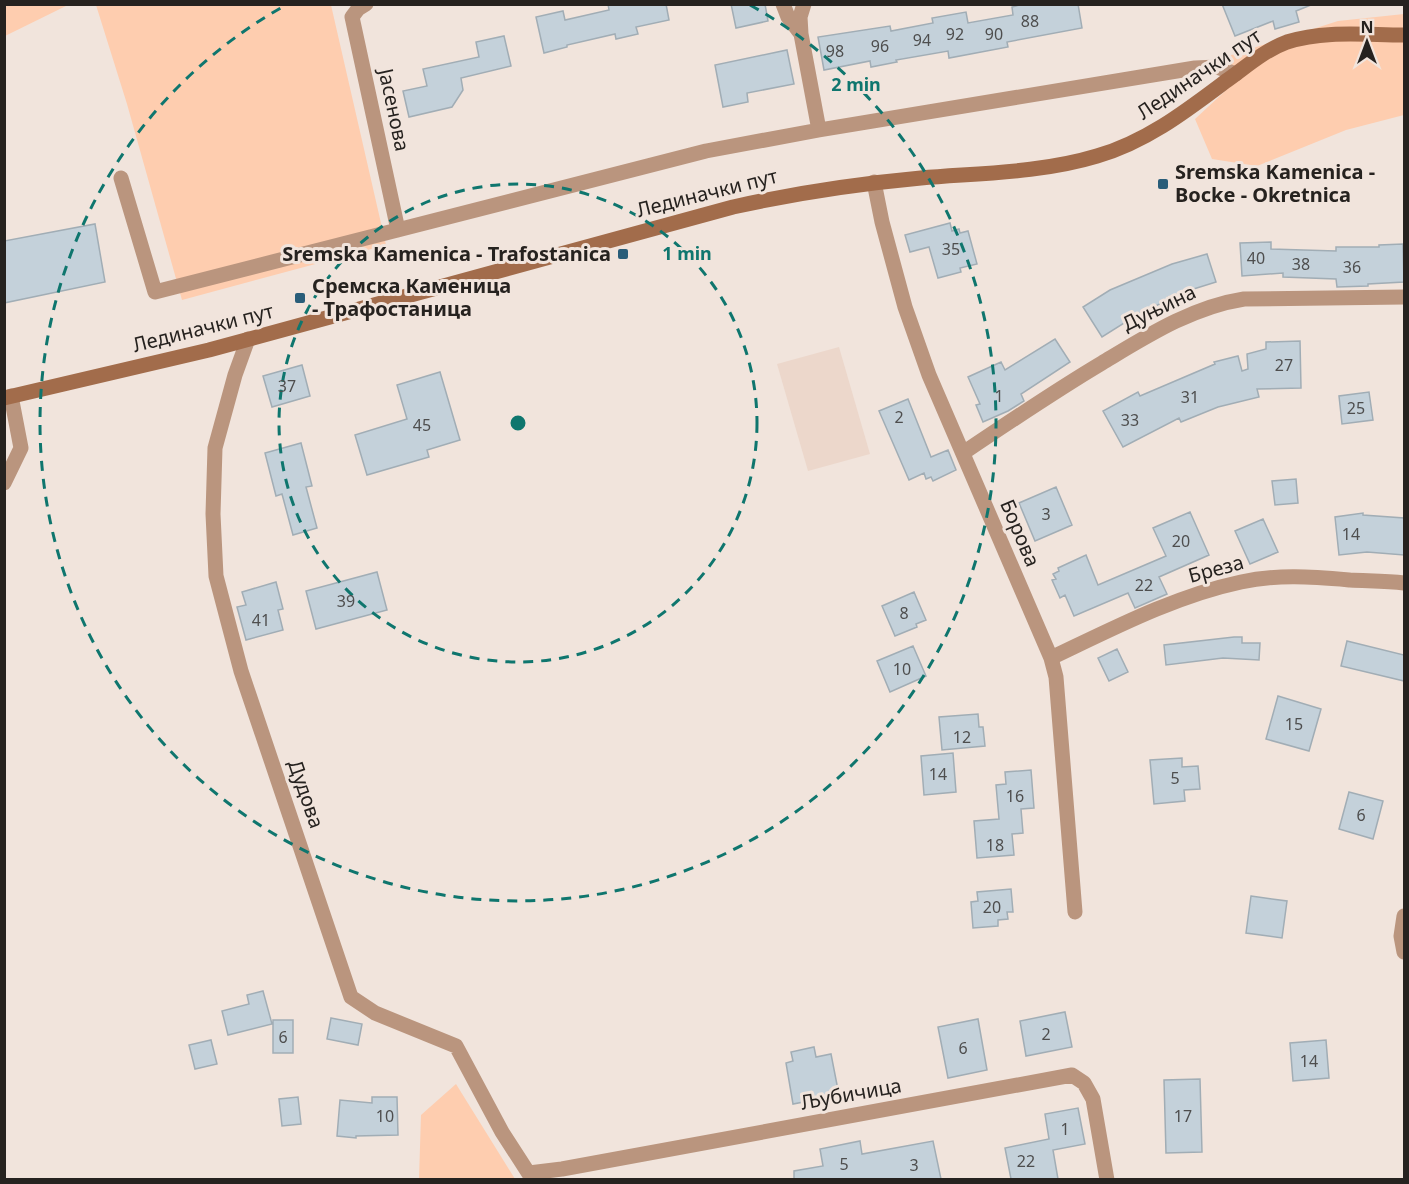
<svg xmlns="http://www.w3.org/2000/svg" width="1409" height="1184" viewBox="0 0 1409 1184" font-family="'Noto Sans',sans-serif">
	<rect width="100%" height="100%" fill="#f1e4dc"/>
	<path fill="#ecd7cb" d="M839,347L870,454L808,471L777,364Z"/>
	<path fill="#fecdaf" d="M5,4H68V5L5,36Z
		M96,5H331L386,245L182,300L127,104Z
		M1404,14V115L1346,130L1257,166L1212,159L1195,119L1236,81L1222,58L1338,21Z
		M456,1084L515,1179H419L421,1115Z"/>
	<path fill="#c4d1da" stroke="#a1adb5" stroke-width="1.5" d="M608,4H666L669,20L636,27L638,34L616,39L615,34L567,45V47L544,53L536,17L563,11L565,20L609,10Z
		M731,4H765L768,21L736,28Z
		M1023,4H1078L1082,28L1007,42L1008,47L949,58L948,51L896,60L897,62L871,67L870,61L824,70L818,37L890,26L891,31L933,23L932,18L966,12L968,23L1013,15L1012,7Z
		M1222,4H1311V5L1296,11L1299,22L1275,29L1273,21L1235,36Z
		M504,36L511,66L461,78L463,90L452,107L409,117L403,91L427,86L423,69L479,57L476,42Z
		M787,50L794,84L747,93L748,102L723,107L715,65Z
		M950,223L952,231L959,229L960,233L968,231L977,264L960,268L961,272L938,278L929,247L910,252L905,235Z
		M95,224L105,282L4,303V241Z
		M1271,242V249L1336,251V247H1379V245L1403,244L1404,282L1368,284V286L1337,287L1336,279L1283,277V273L1242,276L1240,243Z
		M1207,254L1216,282L1168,297L1169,300L1128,318L1129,320L1102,337L1083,307L1110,290L1172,264Z
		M1055,339L1070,362L1021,394L1024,401L1008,411L983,422L976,405L980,404L968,377L1001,362L1005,370Z
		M1300,341L1301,388L1257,389L1259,397L1218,407L1181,422L1179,418L1123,447L1103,411L1138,392L1140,396L1215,364L1214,362L1238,356L1242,371L1248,369L1247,354L1266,349V342Z
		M302,365L310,396L272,407L263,376Z
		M440,372L460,440L427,450L429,457L367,475L355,435L407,419L397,385Z
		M1369,392L1373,420L1342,424L1339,396Z
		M908,399L931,457L948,450L956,470L933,481L931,477L926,479L924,473L909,480L879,411Z
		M301,443L312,486L306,487L317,528L293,535L282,494L276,496L265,453Z
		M1296,479L1298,503L1275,505L1272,481Z
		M1056,487L1072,525L1035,541L1019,503Z
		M1190,512L1209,555L1159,577L1167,594L1135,608L1128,593L1074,616L1065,595L1060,598L1052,580L1056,579L1053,574L1059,571L1058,568L1086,555L1098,585L1166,556L1153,528Z
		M1363,513V515L1404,518V555L1367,552L1339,555L1335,517Z
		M1263,519L1278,552L1250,564L1235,531Z
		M377,572L387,610L316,629L306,591Z
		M276,582L283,609L278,610L283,630L246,640L237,607L246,605L242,592Z
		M914,592L926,620L916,624L917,627L895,636L882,606Z
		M1234,637H1242V643H1260L1259,660L1223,658L1166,665L1164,645Z
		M1347,641L1404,655V681L1341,666Z
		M913,646L926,676L890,692L877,661Z
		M1117,649L1128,672L1109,681L1098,658Z
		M1278,696L1321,709L1309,751L1266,739Z
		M978,714L979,727H983L985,746L942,750L939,717Z
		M953,753L956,792L924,795L921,756Z
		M1182,758V767L1198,766L1200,789L1184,790L1185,801L1154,804L1150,760Z
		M1031,770L1034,808L1021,809L1023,833L1012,834L1014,855L977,858L974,821L999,819L996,785L1006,784L1005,772Z
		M1349,792L1383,801L1373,839L1339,829Z
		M1011,889L1013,912H1007L1008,919L998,920V926L973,928L971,902L978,901L977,892Z
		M1251,896L1287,901L1282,938L1246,933Z
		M263,991L272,1024L228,1035L222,1011L249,1004L247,995Z
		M1065,1012L1072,1047L1026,1056L1020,1021Z
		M331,1018L362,1024L358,1045L327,1039Z
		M978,1019L987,1070L948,1078L938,1027Z
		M273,1020H293V1053H273Z
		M211,1040L217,1064L195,1069L189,1045Z
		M1326,1040L1329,1078L1293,1081L1290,1043Z
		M814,1047L816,1057L831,1054L839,1095L793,1104L786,1063L793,1061L791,1052Z
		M1200,1079L1202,1152L1166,1153L1164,1080Z
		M298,1097L301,1124L282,1126L279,1099Z
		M372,1097H397L398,1135L356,1136V1138L337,1136L340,1100L372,1103Z
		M1078,1108L1085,1144L1053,1150L1058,1179H1011L1005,1148L1049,1139L1045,1114Z
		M860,1141L862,1154L933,1141L941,1179H794V1171L823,1166L820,1149Z"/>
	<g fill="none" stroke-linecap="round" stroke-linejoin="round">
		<path stroke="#ba957e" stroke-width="15" d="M366,4L358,9L352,17L398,230
			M783,4L788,17L801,34
			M804,4L800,17L801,34L819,130
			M121,178L155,292L706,151L819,130L1195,68L1217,67L1236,74
			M874,182L882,222L905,307L929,375L1051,658L1056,677L1075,912
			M248,339L235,375L215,448L213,514L216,576L241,671L351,997L375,1013L456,1046L502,1132L533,1180
			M963,453C1009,422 1055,391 1102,363C1147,336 1192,307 1244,299L1404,297
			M4,483L21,448L11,396
			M1051,658C1112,629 1175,596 1241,582C1277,574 1313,577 1350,580C1368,581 1387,581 1404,583
			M1404,916L1401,936L1404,952
			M529,1173L562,1169L1072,1075L1084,1083L1093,1099L1107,1180"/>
		<path stroke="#a26c4b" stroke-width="15" d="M4,398L209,350L733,207C796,193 856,184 921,178C979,173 1041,173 1097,156C1146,142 1186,111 1226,81C1246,67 1263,51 1287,42C1325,30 1365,35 1404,35"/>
	</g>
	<g fill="none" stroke="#0f766e" stroke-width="3" stroke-dasharray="10 8">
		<circle cx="518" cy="423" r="239"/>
		<path d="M750 5A478 478 0 1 1 286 5"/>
	</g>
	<g fill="#295d79" stroke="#f1e4dc" stroke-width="2">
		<rect x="1157" y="178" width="12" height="12" rx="3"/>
		<rect x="617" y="248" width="12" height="12" rx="3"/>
		<rect x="294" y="292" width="12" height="12" rx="3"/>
	</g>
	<g text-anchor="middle" stroke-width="6" stroke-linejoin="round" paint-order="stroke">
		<g font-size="16" fill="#4e4e4e">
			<text x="1030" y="27">88</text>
			<text x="955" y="40">92</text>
			<text x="994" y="40">90</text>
			<text x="922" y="46">94</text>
			<text x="880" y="52">96</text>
			<text x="835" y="57">98</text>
			<text x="951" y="255">35</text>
			<text x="1256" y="264">40</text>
			<text x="1301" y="270">38</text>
			<text x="1352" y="273">36</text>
			<text x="1284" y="371">27</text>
			<text x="287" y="392">37</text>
			<text x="999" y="402">1</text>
			<text x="1190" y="403">31</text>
			<text x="1356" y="414">25</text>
			<text x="899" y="423">2</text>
			<text x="1130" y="426">33</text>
			<text x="422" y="431">45</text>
			<text x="1046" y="520">3</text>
			<text x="1351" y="540">14</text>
			<text x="1181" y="547">20</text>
			<text x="1144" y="591">22</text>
			<text x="346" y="607">39</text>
			<text x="904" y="619">8</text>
			<text x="261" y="626">41</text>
			<text x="902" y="675">10</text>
			<text x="1294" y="730">15</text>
			<text x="962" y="743">12</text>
			<text x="938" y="780">14</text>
			<text x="1175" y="784">5</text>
			<text x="1015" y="802">16</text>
			<text x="1361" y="821">6</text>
			<text x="995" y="851">18</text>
			<text x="992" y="913">20</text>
			<text x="1046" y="1040">2</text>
			<text x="283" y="1043">6</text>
			<text x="963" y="1054">6</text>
			<text x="1309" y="1067">14</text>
			<text x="385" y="1122">10</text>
			<text x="1183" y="1122">17</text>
			<text x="1065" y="1135">1</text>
			<text x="1026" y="1167">22</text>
			<text x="844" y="1170">5</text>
			<text x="914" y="1171">3</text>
		</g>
		<g font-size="20" fill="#26221f" stroke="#f1e4dc">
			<text transform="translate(1199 74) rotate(-34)" y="7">Лединачки пут</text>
			<text transform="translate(394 110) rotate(78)" y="7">Јасенова</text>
			<text transform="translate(707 193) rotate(-14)" y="7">Лединачки пут</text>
			<text transform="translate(1159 308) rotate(-26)" y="7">Дуњина</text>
			<text transform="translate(203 328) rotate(-14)" y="7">Лединачки пут</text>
			<text transform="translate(1020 533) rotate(67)" y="7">Борова</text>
			<text transform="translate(1216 569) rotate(-15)" y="7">Бреза</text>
			<text transform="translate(306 794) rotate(71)" y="7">Дудова</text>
			<text transform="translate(851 1094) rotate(-10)" y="7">Љубичица</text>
		</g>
		<g font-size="20" font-weight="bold" fill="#26221f" stroke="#f1e4dc" text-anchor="start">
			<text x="1175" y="179">Sremska Kamenica -<tspan x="1175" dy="23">Bocke - Okretnica</tspan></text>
			<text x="611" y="261" text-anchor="end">Sremska Kamenica - Trafostanica</text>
			<text x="312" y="293">Сремска Каменица<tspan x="312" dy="23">- Трафостаница</tspan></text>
		</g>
	</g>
	<circle cx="518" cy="423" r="9" fill="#0f766e" stroke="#f1e4dc" stroke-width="3"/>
	<g font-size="18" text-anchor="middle" font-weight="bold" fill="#0f766e" stroke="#f1e4dc" stroke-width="6" stroke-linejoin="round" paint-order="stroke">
		<text x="856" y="91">2 min</text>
		<text x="687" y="260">1 min</text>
	</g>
	<rect width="1409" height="1184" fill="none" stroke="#26221f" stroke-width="12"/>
	<g transform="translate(1367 42)" stroke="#f1e4dc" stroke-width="4.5" paint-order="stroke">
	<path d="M0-4.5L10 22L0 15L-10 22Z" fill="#26221f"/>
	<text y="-9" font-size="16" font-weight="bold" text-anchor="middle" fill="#26221f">N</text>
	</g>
</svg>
